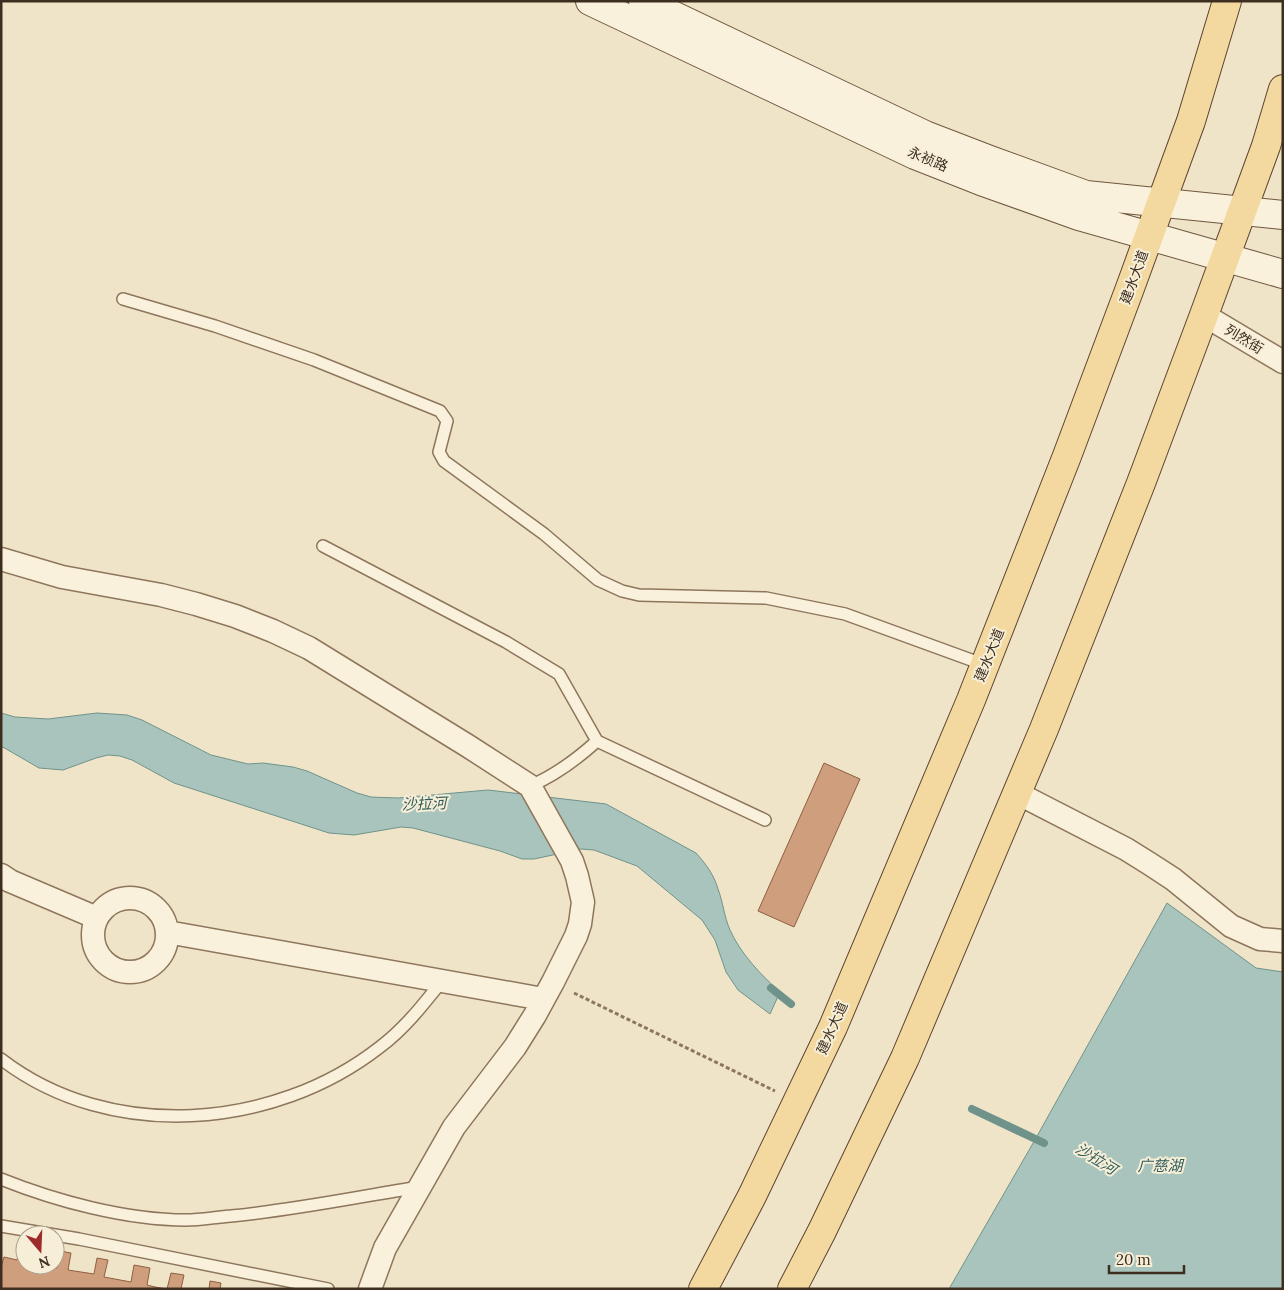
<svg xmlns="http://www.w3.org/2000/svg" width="1284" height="1290" viewBox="0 0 1284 1290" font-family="Lora,'Noto Sans SC',serif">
	<rect width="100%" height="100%" fill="#f0e4c8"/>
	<path fill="#a9c4bc" stroke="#6f938a" d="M1,713L15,717L48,719L97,713L127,715L142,720L211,755L248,764L263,763L293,767L307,771L357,793L371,797L398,798L488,790L606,804L696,853C706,864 714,875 718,889C723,902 724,916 730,930C741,954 760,974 780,992L770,1014L738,990L726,972L715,940L702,920L637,866L594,850L581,849L534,859H522L500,851L413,828L401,827L354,835L329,833L174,783L132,760L120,756L108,755L96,758L63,770L39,768L1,746Z
		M1167,903L1256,968L1283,972V1289H949L1036,1138Z"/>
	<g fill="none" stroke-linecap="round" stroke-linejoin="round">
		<path stroke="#6f938a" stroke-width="8" d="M771,988L791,1004
			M972,1109L1044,1143"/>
	</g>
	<path fill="#cf9f7d" stroke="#8d5f41" d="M824,763L860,779L794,927L758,911Z
		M21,1244L25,1245V1265H45L57,1268L60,1251L71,1253L68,1270L94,1274L97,1258L108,1260L104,1277L131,1282L134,1265L150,1268L147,1285L155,1287V1289H1V1268L4,1257L17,1260Z
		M171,1273L184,1275L181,1289H155V1287L167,1289Z
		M210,1281L221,1283L220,1289H209Z"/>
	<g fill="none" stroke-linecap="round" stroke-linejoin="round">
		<g stroke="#8d765c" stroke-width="14">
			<path id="lane" d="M123,299L215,326L314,360L440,411L447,421L439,452L444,461L544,534L598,580L622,591L639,595L766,598L845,614L985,665
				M323,546L506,642L559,674L597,741L765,820
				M530,786C556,775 576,760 597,741
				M1,1059C110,1143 274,1130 380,1047C404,1029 423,1005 442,981
				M1,1179C56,1201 126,1220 186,1220C201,1220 216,1217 231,1216C294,1210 357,1197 419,1187
				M1,1226L79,1239L328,1289"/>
		</g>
		<g stroke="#8d765c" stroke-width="25">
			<path id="street" d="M1204,315L1283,362
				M1,559L62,577L161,595L196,604L235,616L273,631L309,648L468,746L530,786L572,861L577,876L583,902L580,924L576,936L553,982L535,1015L515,1047L454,1127L385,1248L370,1289
				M1017,793L1126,849L1150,864L1173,879L1231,926L1260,939L1283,941
				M1,875L10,881L97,918
				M93 935a37 37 0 1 1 74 0a37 37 0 1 1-74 0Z
				M167,932L543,999"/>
		</g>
		<g stroke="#6f573f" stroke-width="30">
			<path id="secondary" d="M590,1L915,155L981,181L1079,216L1283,274
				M643,1L925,135L990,160L1086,195L1283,215"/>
		</g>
		<g stroke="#5b4430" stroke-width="30">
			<path id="primary" d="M703,1289L752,1196L833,1027L971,700L1067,456L1130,288L1191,121L1227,1
				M792,1289L822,1231L905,1058L1044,729L1141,483L1204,315L1266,146L1283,89"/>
		</g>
		<path stroke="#8d765c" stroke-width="3" stroke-dasharray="4 2.5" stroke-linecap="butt" d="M574,993L775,1091"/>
		<use href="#lane" stroke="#faf1dc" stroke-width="11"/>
		<use href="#street" stroke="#faf1dc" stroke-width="22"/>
		<use href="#secondary" stroke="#faf1dc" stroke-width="28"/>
		<use href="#primary" stroke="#f3d9a0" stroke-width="28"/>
	</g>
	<g text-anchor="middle" stroke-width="4" stroke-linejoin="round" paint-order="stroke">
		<g font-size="14" fill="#3d2e20" stroke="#f7eed8">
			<text transform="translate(928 159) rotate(23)" y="5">永祯路</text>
			<text transform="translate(1134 277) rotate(-70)" y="5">建水大道</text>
			<text transform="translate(1244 339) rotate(31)" y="5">列然街</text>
			<text transform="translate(989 655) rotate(-68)" y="5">建水大道</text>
			<text transform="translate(832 1028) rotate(-66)" y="5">建水大道</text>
		</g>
		<g font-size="15" font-style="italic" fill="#2f5d5a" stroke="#f7eed8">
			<text transform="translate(424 804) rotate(-2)" y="5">沙拉河</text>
			<text transform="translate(1096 1159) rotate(32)" y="5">沙拉河</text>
			<text x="1160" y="1171">广慈湖</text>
		</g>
	</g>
	<rect width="1284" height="1290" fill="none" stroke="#3d2e20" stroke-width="5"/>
	<g transform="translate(40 1250) rotate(161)"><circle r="24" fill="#f7eed8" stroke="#ada18e"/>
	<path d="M0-4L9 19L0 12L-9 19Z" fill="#9e2a2b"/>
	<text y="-8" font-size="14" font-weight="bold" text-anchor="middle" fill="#3d2e20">N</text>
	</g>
	<path d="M1109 1265v8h75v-8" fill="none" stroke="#3d2e20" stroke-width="2.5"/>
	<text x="1116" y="1265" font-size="15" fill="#3d2e20" stroke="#f7eed8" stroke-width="4" paint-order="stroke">20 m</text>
</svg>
